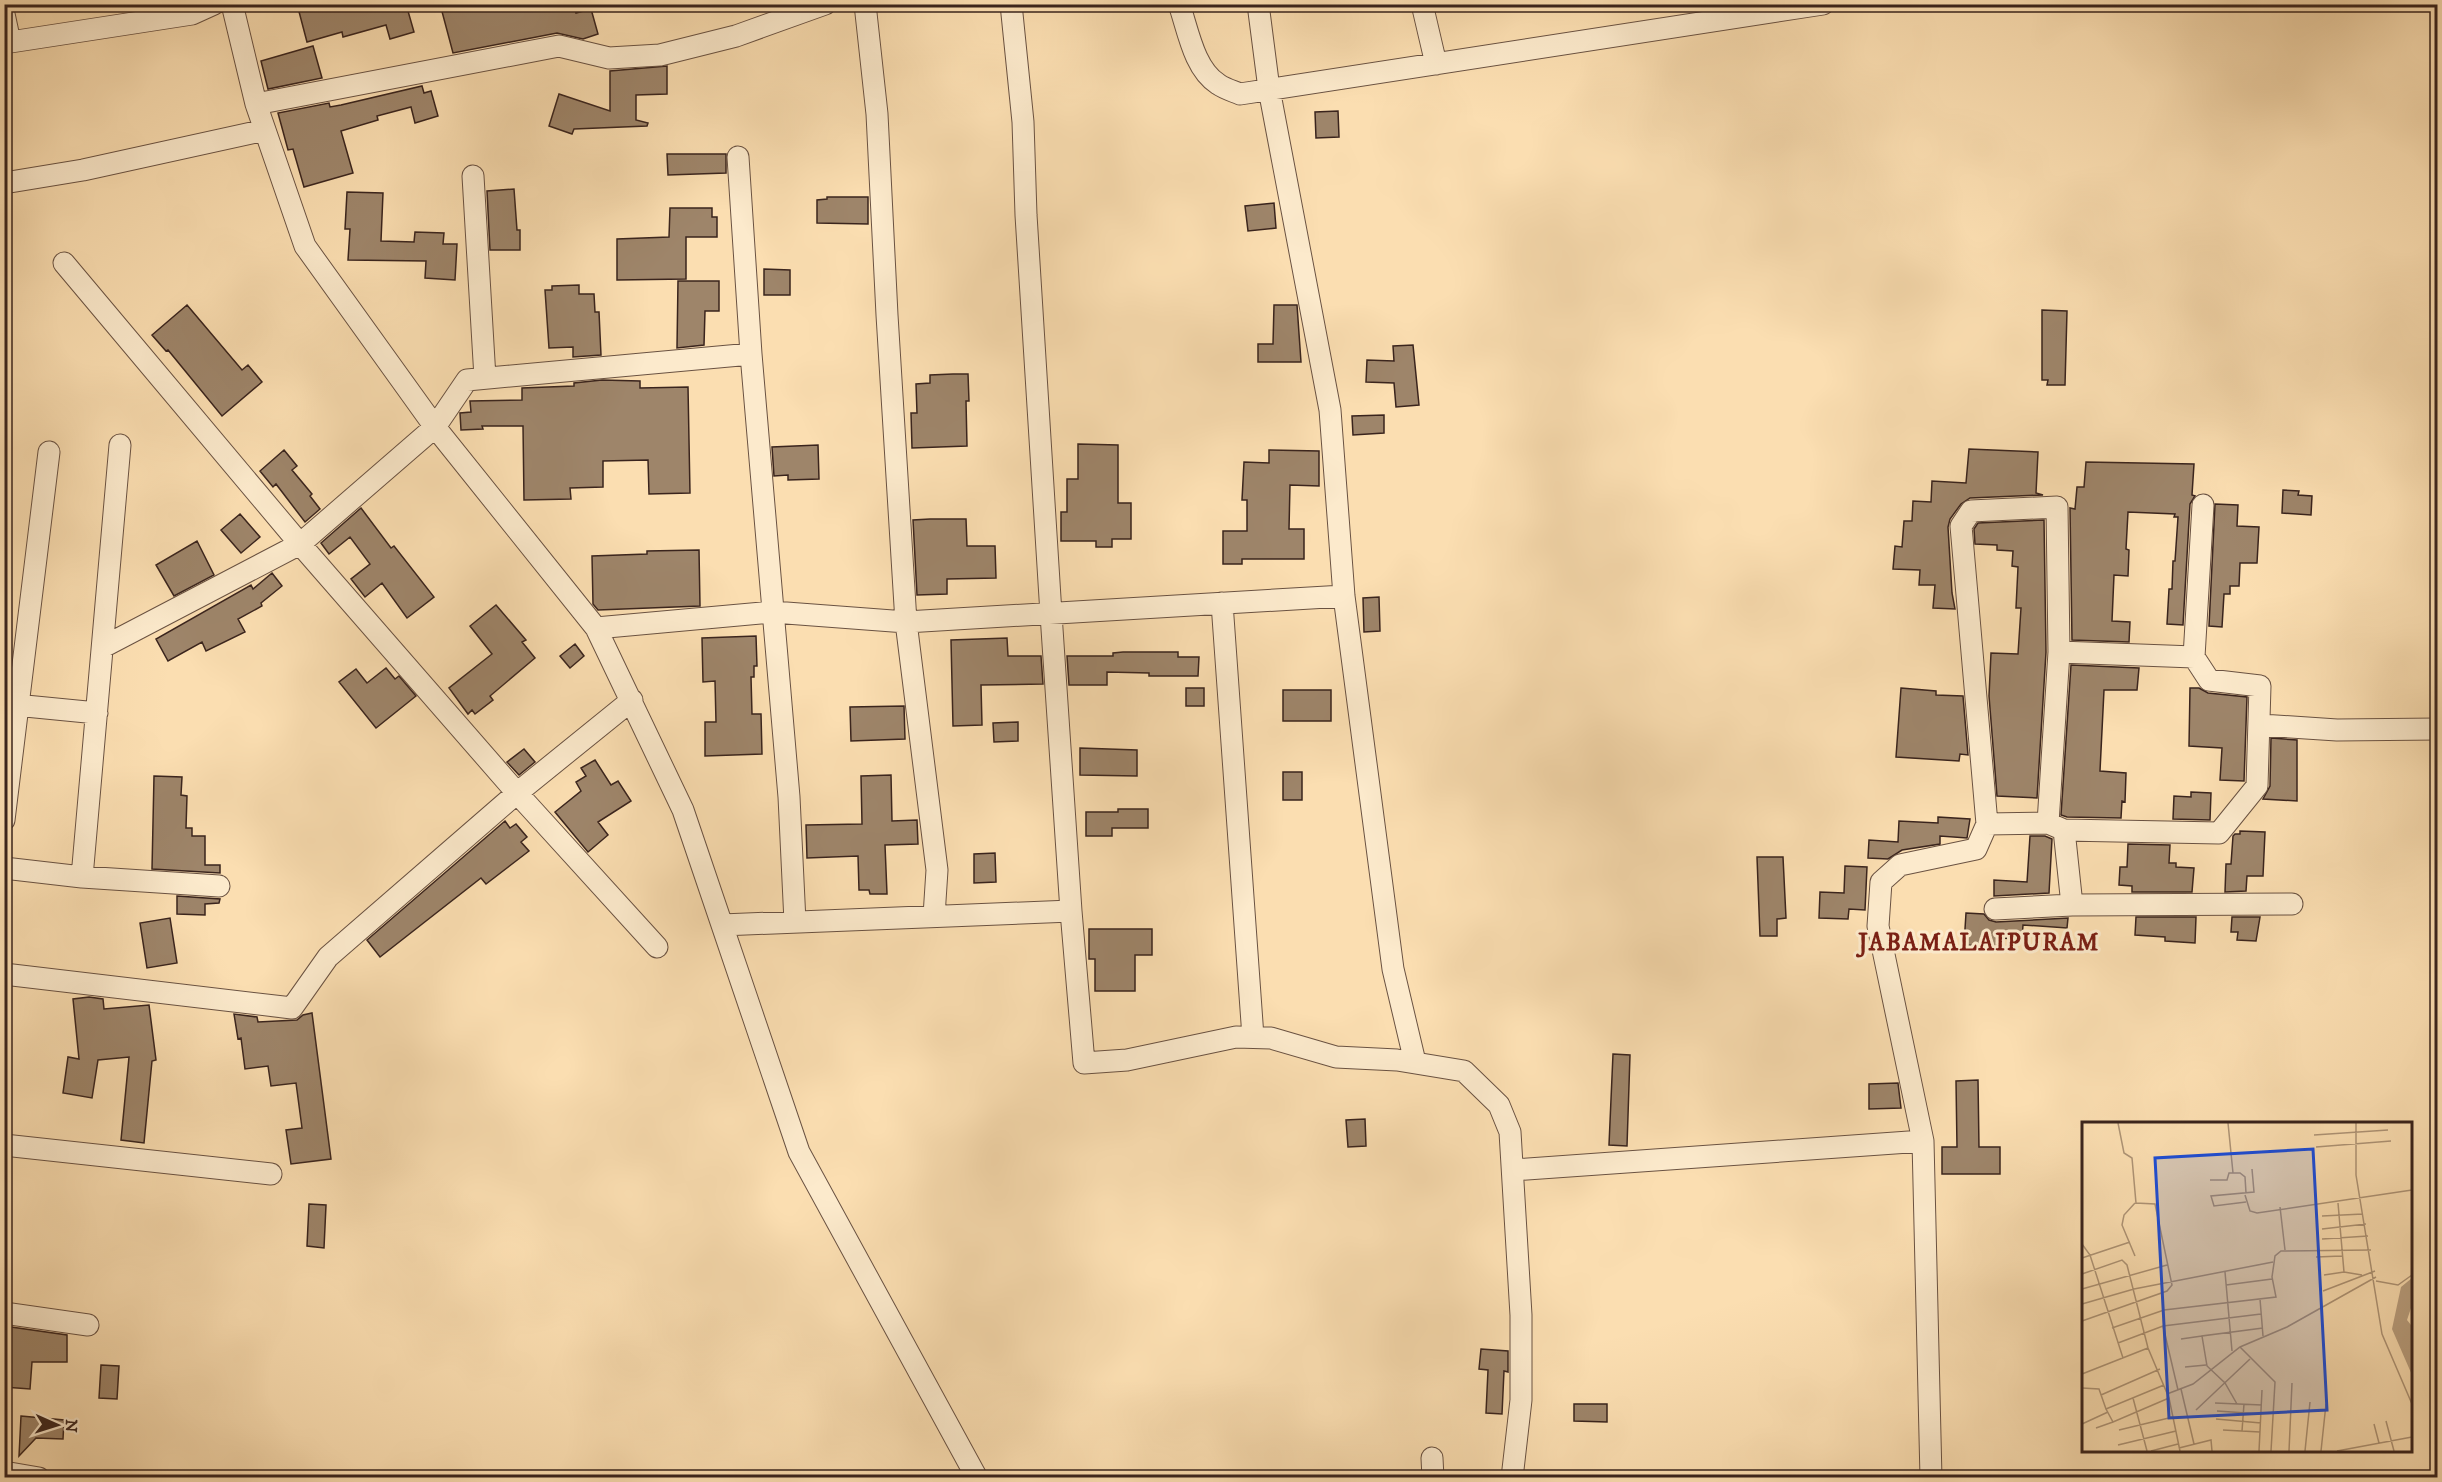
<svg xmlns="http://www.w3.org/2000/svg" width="2442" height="1482" viewBox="0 0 2442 1482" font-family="'IM FELL DW Pica',serif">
	<rect width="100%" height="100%" fill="#fbdeb1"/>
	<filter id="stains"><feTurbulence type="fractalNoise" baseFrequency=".00333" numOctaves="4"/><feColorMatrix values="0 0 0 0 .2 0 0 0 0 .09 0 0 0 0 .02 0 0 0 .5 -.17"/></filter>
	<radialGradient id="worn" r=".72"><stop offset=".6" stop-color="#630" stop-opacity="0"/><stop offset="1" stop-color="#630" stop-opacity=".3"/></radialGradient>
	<path fill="#9e856a" stroke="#3a241d" stroke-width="1.5" d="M297,4H406L414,32L390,39L386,25L343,37L342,32L307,42Z
		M440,4H574L576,13L591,9L598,34L583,39L557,33L453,53Z
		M313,46L322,78L268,89L261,61Z
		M667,66V94L636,95V120L648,123L647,126L574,129L572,134L549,126L559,94L610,111V71Z
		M422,86L424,93L431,91L438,116L415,123L411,107L377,116L378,120L341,131L353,173L304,187L293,149L288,150L278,113L329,103L330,107L341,105Z
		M1338,111L1339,137L1316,138L1315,112Z
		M667,154H726V173L668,175Z
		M514,189L517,230H520V250H490L487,191Z
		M347,192L383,193L381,241L414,242L415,232L444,233L443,244H457L455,280L425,278L426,261L348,260L350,229H345Z
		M827,197H868V224L817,223V200L827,199Z
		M1274,203L1276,228L1248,231L1245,206Z
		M670,208H712V217H717V237H686V279L617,280V239L669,237Z
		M764,269L790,270V295H764Z
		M678,281H719V311H705L704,345L677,348Z
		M579,285V294H594L595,312H599L601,355L573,357V347L549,348L545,290H552V286Z
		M187,305L242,370L248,365L262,382L222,416L168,350L166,351L152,335Z
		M1274,305H1297L1301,362H1258V344H1273Z
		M2042,310L2067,311L2065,385H2047L2048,380H2042Z
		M1413,345L1419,405L1396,407L1394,383L1366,382L1367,360L1394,361L1393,346Z
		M953,374H968L969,401H966L967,446L912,448L911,413H917L916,384L930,383V375Z
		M602,380L640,381V388L688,387L690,493L649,494L648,460L603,461V487L570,488L571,499L524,500L523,426H482L483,429L461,430L460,413L471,412L470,401L522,400V388L574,386V383Z
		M1384,415V433L1353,435L1352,416Z
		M1078,444L1118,445V503H1131V539H1112V547H1096V541H1061V512H1067V479H1078Z
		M818,445L819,479L788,480V475L774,476L772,447Z
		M1969,449L2038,452L2036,493L2043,495L1970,498L1961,504L1950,519L1948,527L1952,593L1955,609L1933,608L1935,585H1919L1920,570L1893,569L1895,546L1902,547L1904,521H1912L1913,501L1931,502L1932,481L1966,483Z
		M284,450L297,466L292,470L312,494L310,496L320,509L305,522L276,484L273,487L260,471Z
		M1269,450L1319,451V486L1290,485L1289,529H1304V559H1242V564H1223V531H1247V500H1242L1244,462L1269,463Z
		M2086,462L2194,464L2192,495L2195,496L2190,504L2183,625L2167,624L2169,589H2172L2173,561H2175L2178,517H2174L2175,514L2128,512L2126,549L2129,550L2128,576L2114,575L2112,621L2130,622L2129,642L2072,640L2070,508L2075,509L2077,487H2084Z
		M2283,490L2299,491L2298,495L2312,496L2311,515L2282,513Z
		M2215,504L2238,505L2237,526L2259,527L2257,563H2240L2239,586H2230V594H2224L2222,627L2209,626Z
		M361,508L391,548L394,546L434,597L407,618L382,583L365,597L351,579L370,564L350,537L329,554L321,543Z
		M240,514L260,537L241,553L221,530Z
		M930,519H966L967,546H995L996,578L947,579V594L917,595L913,520Z
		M2044,520L2046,652L2037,798L1997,796L1989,696L1991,653L2018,654L2021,608H2016L2018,567L2012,566L2013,551L1997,550V545L1975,544L1974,529L1978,523Z
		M197,541L214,575L174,596L156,565Z
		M699,550L700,606L598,610L593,604L592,556L647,554V551Z
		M272,573L282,586L261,603L262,606L238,619L245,632L206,651L202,642L168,661L156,639L251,585L253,589Z
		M1379,597L1380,631L1364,632L1363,598Z
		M496,605L526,640L522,642L535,658L490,696L493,700L475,714L472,710L468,714L449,688L492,654L470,626Z
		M756,636L757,666H754V677H751L752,714H761L762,754L705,756V722H716L715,681L703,682L702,638Z
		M1007,638L1008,656H1041L1043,684L981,685L982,725L953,726L951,640Z
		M575,644L584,656L570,668L560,656Z
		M1123,652H1178V657H1199L1198,676H1149V673L1107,672V685H1069L1067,656H1113V653Z
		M2071,665L2139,668L2137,690H2104L2100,771L2126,773L2125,802L2122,801L2121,818L2067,817L2061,815Z
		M386,668L395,679L399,676L416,696L376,728L339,682L356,669L367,683Z
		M1186,688H1204V706H1186Z
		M1901,688L1936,691V695L1963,696L1968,755L1960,754L1959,761L1896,757Z
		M2190,688H2199L2208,693L2247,697L2244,781L2220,780L2222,748L2189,746Z
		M1283,690H1331V721H1283Z
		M904,706L905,739L851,741L850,707Z
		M1018,722V741L994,742L993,723Z
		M2271,738L2297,740V801L2263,799L2270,786Z
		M1080,748L1137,750V776L1080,775Z
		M524,749L535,762L519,775L507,762Z
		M595,760L611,785L618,781L631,801L598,822L608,835L588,852L555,812L581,791L576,782L586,776L581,768Z
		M1283,772H1302V800H1283Z
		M891,775L892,821L917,820L918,844L885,845L887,894H870L869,890H859L858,856L807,858L806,825L862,824L861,776Z
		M154,776L182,777L181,795L187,796L186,828H192V836H205V865H220V873L152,869Z
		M2191,792L2211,793L2210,820L2173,819L2174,796L2191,797Z
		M1118,809H1148V828H1112V836H1086V812H1118Z
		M1938,817L1970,819L1967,838L1940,836V844L1902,850L1888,859L1868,858L1869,840L1898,842L1899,821L1938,823Z
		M505,821L510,828L516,824L527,837L521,842L529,851L486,884L481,878L380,957L367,940Z
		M2240,831L2265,832L2263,876H2247L2246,891L2225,892L2226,864H2231L2233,836L2235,834H2240Z
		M2030,836H2045L2052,839L2049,893L1994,896V880L2027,882Z
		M2128,844L2170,845L2169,863H2176V867L2194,868L2192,892H2132V886L2119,885L2120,867H2127Z
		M995,853L996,882L974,883V854Z
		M1757,857H1783L1786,918L1777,919V936H1760Z
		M1845,866L1867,867L1865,910L1849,909L1848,919L1819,918L1820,892L1844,893Z
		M177,896L220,899L219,903L205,904V915L177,914Z
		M1966,913L1984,914L1989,920L1996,922L2068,918L2067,928L2023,925L2022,939L1997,938V947L1964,945Z
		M2136,917H2196L2195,943L2165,941V937L2135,935Z
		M2232,917H2260L2256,941L2237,940L2238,932H2231Z
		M170,918L177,963L147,968L140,923Z
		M1089,929H1152V955H1135V991H1095V959H1089Z
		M89,997L103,999L104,1009L149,1005L156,1060L152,1061L144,1143L121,1140L129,1057L98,1060L92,1098L63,1093L68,1057L79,1059L73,999Z
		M312,1013L331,1159L291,1164L286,1130L302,1128L296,1083L271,1086L268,1066L245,1069L241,1038L238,1039L234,1014L257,1017L258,1022L297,1020L303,1015Z
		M1613,1054L1630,1055L1627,1146L1609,1145Z
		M1978,1080L1979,1147H2000V1174H1942V1147H1957L1956,1081Z
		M1898,1083L1901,1108L1869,1109V1084Z
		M1365,1119L1366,1146L1348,1147L1346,1120Z
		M309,1204L326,1205L324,1248L307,1246Z
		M4,1326L67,1335V1362H32L30,1389L4,1387Z
		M1481,1349L1508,1351V1372L1504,1371L1502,1414L1486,1413L1488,1370L1479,1369Z
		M101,1365L119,1366L117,1399L99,1398Z
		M1574,1404H1607V1422L1574,1421Z
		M21,1416L64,1420L63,1439L36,1438L19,1456Z"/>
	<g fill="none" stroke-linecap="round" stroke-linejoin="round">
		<g stroke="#6a5242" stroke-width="23">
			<path id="minor" d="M232,4L256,104L305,246L435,427L596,628L683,810L799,1152L977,1478
				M865,4L877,114L887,315L906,622L937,870L934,916
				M1011,4L1023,122L1026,215L1051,614L1071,911L1084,1063L1127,1060L1236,1037L1271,1038L1336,1057L1397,1060L1464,1071L1499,1105L1510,1132L1521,1315V1400L1512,1478
				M1179,4C1188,30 1194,69 1218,84C1225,89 1233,91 1240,94L1823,4
				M1258,4L1269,89L1330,410L1344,596L1393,969L1415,1062
				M1422,4L1436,64
				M4,14L10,42
				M4,43L192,14L214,4
				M256,104L559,46L609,58L660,55L736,36L825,4
				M738,157L751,354
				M473,176L485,378
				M4,183L83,170L265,130
				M64,263L300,544L517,793L657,947
				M1222,603L1253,1037
				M596,628L773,612L906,622L1344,596
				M103,647L300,544L435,427L467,380L751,354L789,797L795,922
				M2059,652L2194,657
				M5,704L97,713
				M2261,725L2337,730L2438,729
				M4,820L49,452
				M1987,824L1961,526L1971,511L2057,507L2059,652L2048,823L2064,830L2072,905L2292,904
				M2064,830L2219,833L2257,786L2260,686L2209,680L2194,657L2203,505
				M4,868L82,877L219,886
				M82,877L120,445
				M1995,909L2072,905
				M722,925L1071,911
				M4,974L292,1008L328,957L517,793L632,700
				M4,1145L271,1174
				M1513,1170L1923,1141
				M4,1313L88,1325
				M1432,1458L1433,1478
				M4,1472L39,1478
				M1931,1478L1923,1141L1878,926L1881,882L1900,865L1976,849L1987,824L2048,823"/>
		</g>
		<use href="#minor" stroke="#fceacc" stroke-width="21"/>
	</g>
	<g text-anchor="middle" stroke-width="6" stroke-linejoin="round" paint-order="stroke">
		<g font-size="24" font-weight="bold" letter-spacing="1.5" fill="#7a1f14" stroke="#fceacc">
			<text x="1979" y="950">JABAMALAIPURAM</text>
		</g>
	</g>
	<g transform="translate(2082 1122)">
		<rect width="330" height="330" fill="#fbdeb1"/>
		<path d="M330,156V183L325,198L329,203L330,253L310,207L319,165Z" fill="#b99f7f"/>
		<path fill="none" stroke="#ae9476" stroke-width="1.5" d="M146,1L151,51M274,1V53L300,212L330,282M232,13L306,8M234,25L309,19M128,58H145L147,51H158L163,55L164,71M163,73L168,89L175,91L330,68M164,80L132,84L129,74L172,70L170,47M256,81L262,150M198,85L203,128M240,94L281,92M240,107L284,102M240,117L286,114M0,122L8,133L41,236M53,134L40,103L42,93L53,81M234,135L260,134M0,136L48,120M143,150L150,229M0,152L40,138L45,143L66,226L87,276L98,329M242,153L262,150L280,153M294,159L316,163L330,153M144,163L190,157M0,167L85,143M241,169L293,149M178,177L181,214M0,182L52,167L191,140M0,199L85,169L90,163L73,82L54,81L50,36L42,31L36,1M81,204L96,268M30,206L82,188L194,175L190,155L193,134L199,129L289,128M99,217L120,214M36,221L81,204L179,192M158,225L193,260L189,329M103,245L124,243M0,252L66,226M0,266L17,267L24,287L82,263M99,267L112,322M85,272L111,262L158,225L205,205L294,155M19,273L78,247M51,276L65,329M133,281L180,283M155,282L143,261L125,244L120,214L181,206M24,287L31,300L87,276M114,288L168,237M135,289L179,292M134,297L179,301M304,299L312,329M0,302L26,290M292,302L297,321M14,306L31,300M37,308L91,295M141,308L178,310M160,309L162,282M36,323L94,309M97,326L129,318L130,329M69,329L96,322M177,329L180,268M207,329L210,261M223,329L228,280M239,329L244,282M255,329L330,315"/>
		<path fill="#1d4ed8" fill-opacity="0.15" stroke="#1d4ed8" stroke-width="3" d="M231,27L245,288L87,296L73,36Z"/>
		<rect width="330" height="330" fill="none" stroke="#3a241d" stroke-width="3"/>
	</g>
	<rect width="2442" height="1482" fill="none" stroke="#fbdeb1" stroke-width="24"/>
	<rect x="6" y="6" width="2430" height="1470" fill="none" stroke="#3a241d" stroke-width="3"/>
	<rect x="12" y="12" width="2418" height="1458" fill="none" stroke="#3a241d" stroke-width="1.5"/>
	<g transform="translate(57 1425) rotate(93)" stroke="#fceacc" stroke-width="4.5" paint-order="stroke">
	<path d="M0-4.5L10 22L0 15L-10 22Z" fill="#3a241d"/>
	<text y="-9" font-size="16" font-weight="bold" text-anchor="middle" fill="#3a241d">N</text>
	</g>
	<rect width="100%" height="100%" filter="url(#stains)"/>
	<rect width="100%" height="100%" fill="url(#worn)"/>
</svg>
